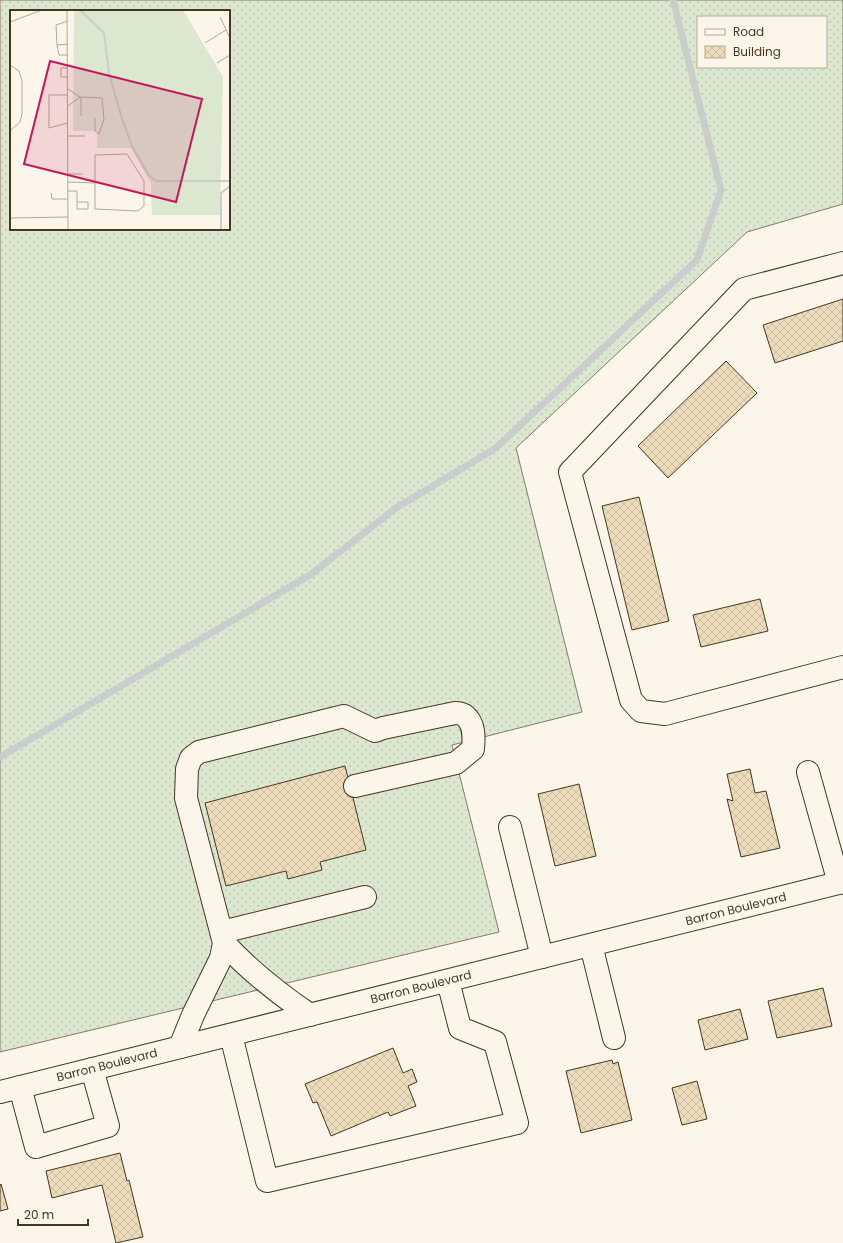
<svg xmlns="http://www.w3.org/2000/svg" width="843" height="1243" viewBox="0 0 843 1243" font-family="Poppins,sans-serif">
	<defs>
		<pattern id="grass-dots" width="8" height="8" patternUnits="userSpaceOnUse"><rect width="8" height="8" fill="#dce7d0"/><path d="M2 2h.1M6 6h.1" fill="none" stroke="#bec7b2" stroke-width="1.8" stroke-linecap="round"/></pattern>
		<pattern id="building-cross-hatch" width="8" height="8" patternUnits="userSpaceOnUse"><rect width="8" height="8" fill="#ecdcbc"/><path d="M0 0l8 8M0 8l8-8" fill="none" stroke="#ccbda1"/></pattern>
	</defs>
	<rect width="100%" height="100%" fill="#fbf6e9"/>
	<path fill="url(#grass-dots)" stroke="#887966" fill-rule="evenodd" d="M0,0H843V204L747,232L516,448L582,712L452,745L499,932L0,1052ZM11,11H229V229H11ZM698,17H826V67H698Z"/>
	<g fill="none" stroke-linecap="round" stroke-linejoin="round">
		<path stroke="#c9cecd" stroke-width="7" d="M0,757L310,575L396,508L496,448L697,260L721,190L673,0"/>
	</g>
	<path fill="url(#building-cross-hatch)" stroke="#4a3520" d="M843,299V341L775,363L763,325Z
		M726,361L757,393L668,478L638,446Z
		M639,497L669,621L632,630L602,506Z
		M760,599L768,631L701,647L693,615Z
		M345,766L366,850L320,862L322,870L288,879L286,871L226,886L205,803Z
		M750,769L755,793L766,791L780,848L741,857L727,799L733,801L727,774Z
		M579,784L596,856L555,866L538,794Z
		M823,988L832,1026L777,1038L768,1001Z
		M740,1009L748,1039L705,1050L698,1020Z
		M393,1048L403,1073L412,1069L417,1082L408,1086L416,1106L390,1116L388,1112L331,1136L317,1102L313,1103L305,1084Z
		M612,1060L613,1064L618,1062L632,1120L581,1133L566,1071Z
		M697,1081L707,1119L682,1125L672,1088Z
		M120,1153L127,1181L129,1180L143,1237L116,1243L102,1185L52,1198L46,1171Z
		M1,1184L8,1209L0,1211V1185Z"/>
	<g fill="none" stroke-linecap="round" stroke-linejoin="round">
		<g stroke="#4a3520" stroke-width="24">
			<path id="minor" d="M843,263L744,289L570,472L631,700L641,711L665,714L843,667
				M808,772L839,883
				M510,827L542,957
				M222,932L365,897
				M224,943C249,970 279,994 310,1015
				M591,945L614,1038
				M231,1035L267,1181L517,1123L495,1042L460,1028L448,981
				M180,1047L193,1015L221,958L224,943L186,798L187,769L191,758L199,752L344,716L375,731L383,728L455,713C457,713 462,714 464,715C475,723 474,738 473,749L456,763L355,786
				M20,1087L36,1147L108,1126L92,1069"/>
		</g>
		<g stroke="#4a3520" stroke-width="24">
			<path id="major" d="M0,1092L843,882"/>
		</g>
		<use href="#minor" stroke="#fbf6e9" stroke-width="22"/>
		<use href="#major" stroke="#fbf6e9" stroke-width="22"/>
	</g>
	<g text-anchor="middle" stroke-width="3" stroke-linejoin="round" paint-order="stroke">
		<g font-size="12" fill="#4a3520" stroke="#fbf6e9">
			<text transform="translate(736 909) rotate(-14)" y="4">Barron Boulevard</text>
			<text transform="translate(421 987) rotate(-14)" y="4">Barron Boulevard</text>
			<text transform="translate(107 1065) rotate(-14)" y="4">Barron Boulevard</text>
		</g>
	</g>
	<g transform="translate(10 10)">
		<rect width="220" height="220" fill="#fbf6e9"/>
		<path d="M64,0H173L213,67L210,205H142L141,173L121,138H87V121H63Z" fill="#dce7d0"/>
		<path fill="none" stroke="#c9cecd" stroke-width="2" d="M70,0L94,23L99,63L112,109L122,136L139,166L147,171H220M211,220V183L220,176"/>
		<path fill="none" stroke="#b4a999" stroke-width="1" d="M57,0L58,220M210,7L220,28M58,11L46,15L47,35L58,34M0,12L32,0M195,33L216,20M47,35L49,45H58M207,53L220,45M0,55L9,61L12,71V104L10,112L0,121M58,58H51V67H58M58,79L70,87M58,85H39V118L58,113M58,96L70,87L92,88L94,109L89,124L85,121V108M71,106V87M58,126H75M117,144L134,171V196L128,201L85,199V145ZM58,164H73M58,172L85,173M58,181H67V199H78V192H67M41,183L42,189H58M0,208L58,207"/>
		<path fill="#c2185b" fill-opacity="0.15" stroke="#c2185b" stroke-width="2" d="M40,51L192,89L166,192L14,154Z"/>
		<rect width="220" height="220" fill="none" stroke="#4a3520" stroke-width="2"/>
	</g>
	<rect x="697" y="16" width="130" height="52" fill="#fbf6e9" stroke="#b4a999"/>
	<rect x="705" y="29" width="20" height="6" fill="#fbf6e9" stroke="#b4a999"/>
	<text x="733" y="36" font-size="12" fill="#4a3520">Road</text>
	<rect x="705" y="46" width="20" height="12" fill="url(#building-cross-hatch)" stroke="#b4a999"/>
	<text x="733" y="56" font-size="12" fill="#4a3520">Building</text>
	<path d="M18 1219v6h70v-6" fill="none" stroke="#4a3520" stroke-width="2"/>
	<text x="24" y="1219" font-size="12" fill="#4a3520" stroke="#fbf6e9" stroke-width="3" paint-order="stroke">20 m</text>
</svg>
